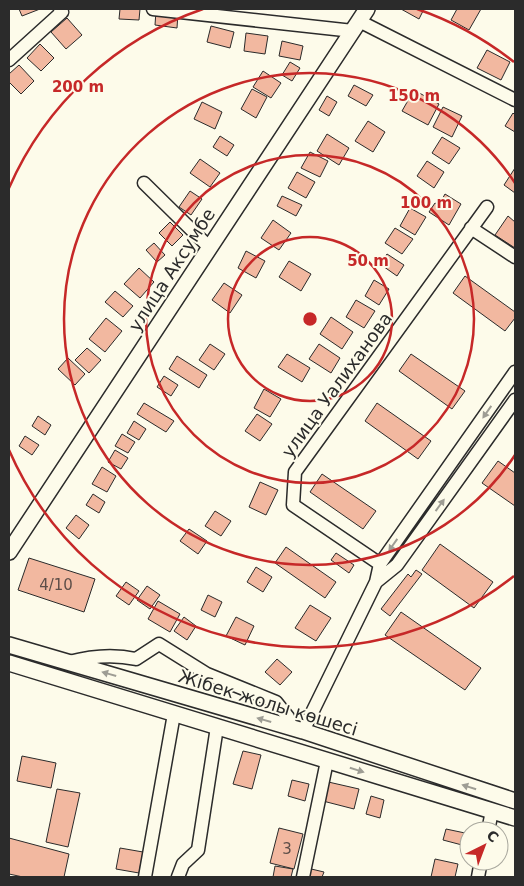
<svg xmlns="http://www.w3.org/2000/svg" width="524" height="886" viewBox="0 0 524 886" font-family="'DejaVu Sans',sans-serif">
	<rect width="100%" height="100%" fill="#fdfbea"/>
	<path fill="#f2b8a0" stroke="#2b2b2b" d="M19,9H40L22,16Z
		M120,9H140L139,20L119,19Z
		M401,9H424L419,19Z
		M457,9H481L469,30L451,20Z
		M156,11L178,13L177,28L155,25Z
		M67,18L82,35L66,49L51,32Z
		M211,26L234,32L230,48L207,42Z
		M246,33L268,36L265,54L244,51Z
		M282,41L303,46L300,60L279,56Z
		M40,44L54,58L41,71L27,58Z
		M487,50L510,62L501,80L477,68Z
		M290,62L300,68L292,81L282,75Z
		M19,65L34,81L21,94L9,82V74Z
		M263,71L281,83L271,98L253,87Z
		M354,85L373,95L366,106L348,96Z
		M252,89L267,97L256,118L241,109Z
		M414,90L439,104L428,125L402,111Z
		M327,96L337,102L329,116L319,110Z
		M202,102L222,112L215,129L194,119Z
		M443,107L462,116L452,137L433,127Z
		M513,113L515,115V132L505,126Z
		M368,121L385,132L373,152L355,141Z
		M327,134L349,148L339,165L317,151Z
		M220,136L234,145L227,156L213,147Z
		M442,137L460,148L449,164L432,153Z
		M310,152L328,161L320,177L301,168Z
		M200,159L220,173L210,187L190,173Z
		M427,161L444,172L434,188L417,176Z
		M515,168V193L504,185Z
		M297,172L315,182L306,198L288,188Z
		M190,191L202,199L191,215L179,207Z
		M445,194L461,204L449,225L429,212L435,203L439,205Z
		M282,196L302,205L296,216L277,206Z
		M410,208L426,217L415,235L400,226Z
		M508,216L515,222V248L495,235Z
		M273,220L291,233L279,250L261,238Z
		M170,222L183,235L172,246L159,233Z
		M395,228L413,239L402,254L385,243Z
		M154,243L165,255L157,262L146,250Z
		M246,251L265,261L256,278L238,268Z
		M387,254L404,265L397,276L380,264Z
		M289,261L311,274L301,291L279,277Z
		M139,268L154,282L140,298L124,284Z
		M465,276L515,312V318L505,331L453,293Z
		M374,280L389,289L379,305L365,296Z
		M224,283L242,295L230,313L212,300Z
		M115,291L133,306L123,317L105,302Z
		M356,300L375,311L364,328L346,317Z
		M331,317L353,332L342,349L320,334Z
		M106,318L122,331L105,352L89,339Z
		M210,344L225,354L214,370L199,360Z
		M319,344L340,358L331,373L309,359Z
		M87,348L101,360L89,373L75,360Z
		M287,354L310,368L302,382L278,367Z
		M411,354L465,391L452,409L399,371Z
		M177,356L207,375L199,388L169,369Z
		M68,358L85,374L75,385L58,369Z
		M164,376L178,385L171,396L157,387Z
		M264,389L281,399L270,417L254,408Z
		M144,403L174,421L166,432L137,414Z
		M377,403L431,441L418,459L365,421Z
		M257,414L272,424L260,441L245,431Z
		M38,416L51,425L45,435L32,426Z
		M134,421L146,429L139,440L127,433Z
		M122,434L135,442L128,453L115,446Z
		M25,436L39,445L32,455L19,446Z
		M115,450L128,458L121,469L108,462Z
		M498,461L515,473V506L482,483Z
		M102,467L116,476L107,492L92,484Z
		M322,474L376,511L363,529L310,492Z
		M260,482L278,490L266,515L249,507Z
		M93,494L105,502L99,513L86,505Z
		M215,511L231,521L221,536L205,526Z
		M76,515L89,525L79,539L66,528Z
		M189,529L207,541L198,554L180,541Z
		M440,544L493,582L474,608L422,570Z
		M286,547L336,582L325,598L275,563Z
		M336,553L354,565L349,573L331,560Z
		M29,558L95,579L84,612L18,590Z
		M256,567L272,577L263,592L247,582Z
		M416,570L422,574L390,616L381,609L408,574L411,577Z
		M126,582L139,591L129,605L116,596Z
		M147,586L160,595L150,609L137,600Z
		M208,595L222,602L215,617L201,610Z
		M158,601L180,614L170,632L148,619Z
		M310,605L331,618L316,641L295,628Z
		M401,612L481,668L465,690L385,635Z
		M184,617L196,626L187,640L174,631Z
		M236,617L254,626L245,645L226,636Z
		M277,659L292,672L280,685L265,672Z
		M243,751L261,755L252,789L233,784Z
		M22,756L56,763L51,788L17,781Z
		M292,780L309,784L305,801L288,796Z
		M324,781L359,789L354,809L319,800Z
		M57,789L80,793L68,847L46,842Z
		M371,796L384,800L380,818L366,814Z
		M279,828L303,834L294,869L270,863Z
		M446,829L465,833L462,845L443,840Z
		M9,838L69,854L64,877H23L9,874Z
		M120,848L143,852L139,873L116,869Z
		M435,859L458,864L455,877H431Z
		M275,866L293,869L291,877H273Z
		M307,868L324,872L322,877H305Z"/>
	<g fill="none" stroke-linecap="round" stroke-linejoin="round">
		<g stroke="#2b2b2b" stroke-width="15">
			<path id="minor" d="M153,9L353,31
				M359,21L515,100
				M9,60L62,12L60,9
				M144,183L210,248
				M471,228L515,257
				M380,564L293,505L295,472L487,207
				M376,582L397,565L515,400
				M69,662C91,656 114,654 136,659L159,644L207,674L276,702L288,717L291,727
				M303,731L376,582L380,564L515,372
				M488,831L492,811
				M145,877L174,714
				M178,877L183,864L198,850L217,727
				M303,877L327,761
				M478,877L481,861"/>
		</g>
		<g stroke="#2b2b2b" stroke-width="18">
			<path id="major" d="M9,552L367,9
				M9,645L303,731L515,801
				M9,663L515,818"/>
		</g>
		<use href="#minor" stroke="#fdfbea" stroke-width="12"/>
		<use href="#major" stroke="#fdfbea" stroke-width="15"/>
	</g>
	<defs><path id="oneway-solid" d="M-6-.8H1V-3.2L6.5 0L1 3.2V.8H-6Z" transform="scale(1.25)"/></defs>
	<g fill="#9e9d94">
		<use href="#oneway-solid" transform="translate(487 412) rotate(125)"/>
		<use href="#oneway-solid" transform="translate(440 505) rotate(-54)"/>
		<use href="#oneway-solid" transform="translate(393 545) rotate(125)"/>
		<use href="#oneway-solid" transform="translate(109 674) rotate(-164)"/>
		<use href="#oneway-solid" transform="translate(264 720) rotate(-164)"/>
		<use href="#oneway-solid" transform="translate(357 770) rotate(17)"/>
		<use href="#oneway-solid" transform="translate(469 787) rotate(-162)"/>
	</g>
	<g fill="none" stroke="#c62828" stroke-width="2.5">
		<circle cx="310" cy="319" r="82"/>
		<circle cx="310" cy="319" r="164"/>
		<path d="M515 455A246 246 0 1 1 515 183"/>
		<path d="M514 576A328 328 0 0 1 9 450M9 188A328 328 0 0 1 203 9M417 9A328 328 0 0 1 514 62"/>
	</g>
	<g text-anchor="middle" stroke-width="4" stroke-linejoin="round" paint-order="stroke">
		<g font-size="15" fill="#5d4e48">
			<text x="56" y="590">4/10</text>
			<text x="287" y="854">3</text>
		</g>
		<g font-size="18" fill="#2b2b2b" stroke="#fdfbea">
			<text transform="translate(172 270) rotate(-57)" y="6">улица Аксумбе</text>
			<text transform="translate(337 385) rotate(-54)" y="6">улица Уалиханова</text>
			<text transform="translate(268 703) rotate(17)" y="6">Жібек жолы көшесі</text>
		</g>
	</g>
	<circle cx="310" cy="319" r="8" fill="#c62828" stroke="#fdfbea" stroke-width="2.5"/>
	<g font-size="15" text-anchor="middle" font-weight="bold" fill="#c62828" stroke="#fdfbea" stroke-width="4" stroke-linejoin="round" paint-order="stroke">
		<text x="78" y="92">200 m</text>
		<text x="414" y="101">150 m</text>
		<text x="426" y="208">100 m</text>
		<text x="368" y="266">50 m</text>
	</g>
	<rect width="524" height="886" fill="none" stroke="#2b2b2b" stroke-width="20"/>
	<g transform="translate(484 846) rotate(42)"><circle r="24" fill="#fdfbea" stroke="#a9a89e"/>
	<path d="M0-4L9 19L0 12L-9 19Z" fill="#c62828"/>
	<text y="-8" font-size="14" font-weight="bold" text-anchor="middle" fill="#2b2b2b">С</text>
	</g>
</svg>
